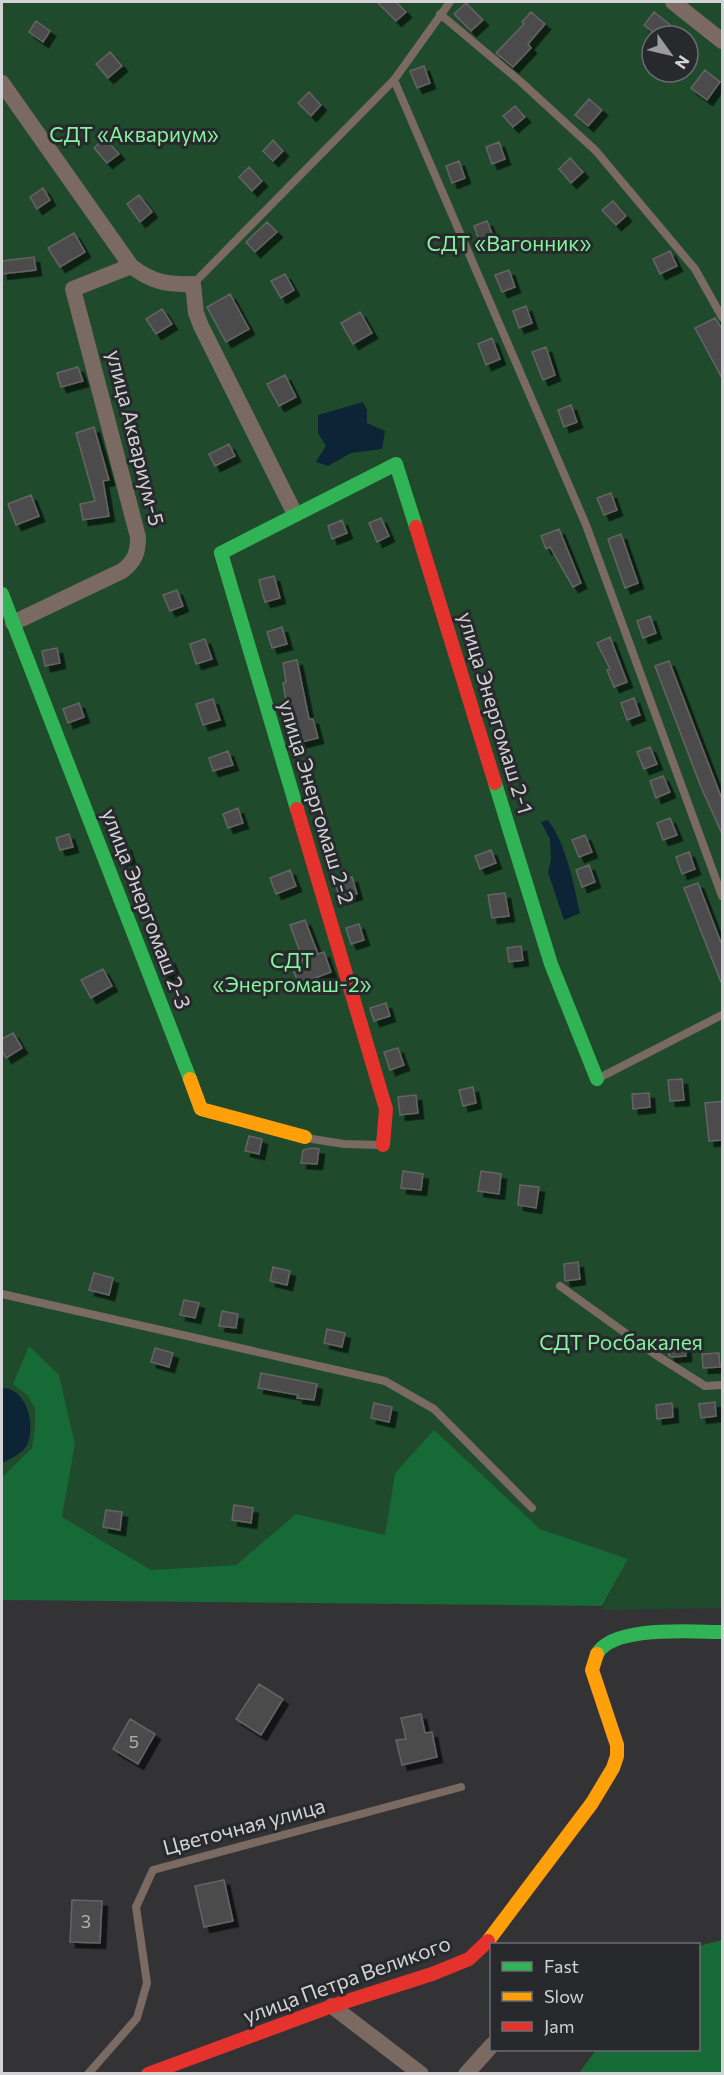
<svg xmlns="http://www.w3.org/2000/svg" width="724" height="2075" viewBox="0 0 724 2075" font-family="Commissioner,sans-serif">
	<defs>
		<filter id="shadow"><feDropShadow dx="5.5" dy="5.5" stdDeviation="0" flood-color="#0009"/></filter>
	</defs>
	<rect width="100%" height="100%" fill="#333336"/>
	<path fill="#204a2c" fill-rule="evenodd" d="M2,2H722V1608L601,1610L628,1559L540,1529L434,1431L395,1473L385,1535L296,1514L236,1565L151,1570L62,1517L75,1444L59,1375L27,1395L35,1408V1426L32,1448L2,1477V1461L4,1462L10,1388H2ZM652,36H688V72H652Z"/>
	<path fill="#156a35" d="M29,1346L59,1375L75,1444L62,1517L151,1570L236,1565L296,1514L385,1535L395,1473L434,1430L540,1529L628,1559L602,1606L2,1600V1477L32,1448L35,1426V1408L27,1395L13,1384Z
		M722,1940V2073H579L596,2050H698L699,1946Z"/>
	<path fill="#0d2437" d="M363,402L367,410V423L385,431L382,449L351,453L328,466L316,462L326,446L318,433V415Z
		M548,820C567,846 573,882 580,913L564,920L548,872L551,860L550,839L541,822Z
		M2,1388C27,1388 36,1425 27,1445C23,1453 12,1458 4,1462L2,1461Z"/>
	<path fill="#4c4b4c" stroke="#656464" stroke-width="1.5" filter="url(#shadow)" d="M377,2H396L406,12L396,21Z
		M466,3L483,20L471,31L454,14Z
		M531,12L545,24L528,44L531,48L513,67L496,53L524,24L522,22Z
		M654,12L668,23L681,36H658L644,25Z
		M36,21L50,31L43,42L29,32Z
		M110,52L122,66L108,78L96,64Z
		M424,66L430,83L417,88L410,71Z
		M705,70L720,82L707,100L691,88Z
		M309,92L321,105L311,116L298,103Z
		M589,99L602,110L588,126L575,115Z
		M515,106L525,117L513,127L503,116Z
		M105,138L119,154L107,163L94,148Z
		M273,140L283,151L273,161L263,151Z
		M499,142L505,159L492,164L486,147Z
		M570,158L583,172L571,183L559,169Z
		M459,161L465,178L452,183L446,166Z
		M249,167L262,181L252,191L239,177Z
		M43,188L50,200L37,209L30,197Z
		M139,195L152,212L140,222L127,204Z
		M613,201L626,216L616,225L602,210Z
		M487,221L494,238L480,243L474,226Z
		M267,222L277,232L255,252L246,242Z
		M74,233L85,252L60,267L48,248Z
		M670,251L677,266L660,274L653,259Z
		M34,257L36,270L2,274V261Z
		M509,270L515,287L502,292L495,275Z
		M285,274L294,290L281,298L271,281Z
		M230,294L249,329L226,342L207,307Z
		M526,306L532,323L519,328L513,311Z
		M162,309L172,324L156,334L146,319Z
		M360,312L372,333L353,344L341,323Z
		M715,318L723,330V380L695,328Z
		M492,338L500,359L486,365L478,344Z
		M546,347L555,375L543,380L532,352Z
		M78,367L83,381L61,387L57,373Z
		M285,375L296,397L279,406L267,384Z
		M571,405L577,422L564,427L558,410Z
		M94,427L109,480L103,481L109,516L83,520L80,504L95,501L76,433Z
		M229,444L235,456L215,466L209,454Z
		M611,493L617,510L604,515L597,498Z
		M31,495L39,516L16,525L8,504Z
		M381,518L389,536L377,542L369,523Z
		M342,520L347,533L332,539L328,526Z
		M559,529L581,583L573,587L550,547L546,549L541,536Z
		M621,534L638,583L625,588L608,539Z
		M274,576L280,598L265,602L259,580Z
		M177,590L183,606L170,611L163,595Z
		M650,616L656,633L643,638L637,621Z
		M282,627L287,644L272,648L267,632Z
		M610,637L627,682L614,687L607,670L610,669L597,643Z
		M205,639L212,659L196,664L190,644Z
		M57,648L60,663L45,666L42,651Z
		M297,660L309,719H313L318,738L293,744L283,683L286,682L283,663Z
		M669,661L723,802V836L701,787L655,666Z
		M634,698L640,715L627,720L621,703Z
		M213,699L220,720L203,725L196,704Z
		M79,703L84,717L68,723L63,709Z
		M650,747L657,764L644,769L637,752Z
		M228,751L233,765L213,771L209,758Z
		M663,776L670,792L656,798L650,781Z
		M238,808L243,823L228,828L223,814Z
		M670,818L677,835L663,840L657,823Z
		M69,834L73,847L60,850L56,838Z
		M585,835L592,852L579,857L572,840Z
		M126,845L130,858L120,861L115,848Z
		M491,850L496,863L480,869L475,856Z
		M689,852L695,869L682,874L676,857Z
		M589,865L595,882L582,887L576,870Z
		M290,870L296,886L276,894L270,878Z
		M352,877L357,894L340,899L335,883Z
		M698,883L723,948V982H721L684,888Z
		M505,893L509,916L492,918L488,895Z
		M305,920L318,954L324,952L331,972L299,984L291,965L303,960L290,925Z
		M359,924L364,940L351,944L346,928Z
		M521,946L523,960L509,962L507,948Z
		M169,958L175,972L164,977L159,963Z
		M103,969L112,986L91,998L81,980Z
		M386,1003L390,1016L374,1021L370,1008Z
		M13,1033L22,1048L6,1058L2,1050V1039Z
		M398,1048L404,1065L390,1070L384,1052Z
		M682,1079L684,1100L670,1101L668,1080Z
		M473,1087L476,1103L463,1106L459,1090Z
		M649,1093L650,1107L633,1109L632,1094Z
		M416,1095L418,1113L400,1115L398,1097Z
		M723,1101V1140L709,1141L705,1103Z
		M249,1136L262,1139L259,1154L245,1151Z
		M312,1148L319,1149L317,1164L301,1163L303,1150Z
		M403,1171L423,1174L421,1190L401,1188Z
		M481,1171L501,1174L499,1194L478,1191Z
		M520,1185L539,1187L536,1208L518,1205Z
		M578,1262L580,1279L565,1281L564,1264Z
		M273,1267L290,1271L287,1285L270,1281Z
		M94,1273L113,1278L109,1295L89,1290Z
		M184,1300L199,1303L195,1318L180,1315Z
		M222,1311L238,1314L236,1328L219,1326Z
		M327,1329L345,1333L342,1347L324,1343Z
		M685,1342L686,1356L672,1357L669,1356L668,1344Z
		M155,1348L173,1353L169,1367L151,1362Z
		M719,1353L720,1367L703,1368L702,1354Z
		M261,1373L317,1384L314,1400L297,1398L298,1395L258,1388Z
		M715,1402L716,1416L701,1418L699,1404Z
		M374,1403L392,1407L389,1422L371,1418Z
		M672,1403L673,1417L657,1419L656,1405Z
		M234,1505L253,1508L251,1523L232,1520Z
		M106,1510L122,1512L120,1530L103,1527Z
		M259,1684L283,1699L261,1735L236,1719Z
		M421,1714L425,1733L432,1732L437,1757L402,1765L396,1740L406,1739L401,1718Z
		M130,1719L155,1734L138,1764L113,1749Z
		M224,1880L233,1921L204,1927L195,1886Z
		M72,1900L102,1901L100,1943L70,1942Z"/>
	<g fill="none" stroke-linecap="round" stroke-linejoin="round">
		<path stroke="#7a6a61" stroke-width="8" d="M440,14L521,82L596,151L695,269L722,317
			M394,80L586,525L722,896
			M193,284L394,80L450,2
			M597,1079L722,1015
			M306,1138L344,1144L382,1145
			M560,1286L656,1355L705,1386L722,1385
			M2,1294L385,1381L434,1409L532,1508
			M88,2074L137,2018L147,1983L136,1907L153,1870L461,1787"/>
		<path stroke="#7a6a61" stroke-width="16" d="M673,2L722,41
			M2,83L131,266C152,282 167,285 193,284L196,313L201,326L295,514
			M13,623L122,571C135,561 138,553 138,537L73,289L131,266
			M332,2006L421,2074
			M466,2074L492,2045"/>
		<path stroke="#30b455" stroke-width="14" d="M2,594L190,1079
			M495,783L551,964L597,1079
			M297,809L221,553L396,464L416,527
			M597,1654C613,1625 692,1632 722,1632"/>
		<path stroke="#ff9f0a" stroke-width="14" d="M190,1079L201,1109L305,1137
			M488,1941L592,1803L613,1768L617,1756V1745L592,1670L597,1654"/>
		<path stroke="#e5322d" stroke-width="14" d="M416,527L495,783
			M297,809L386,1109L383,1145
			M148,2074L332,2006L432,1974L469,1959L488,1941"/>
	</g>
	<g text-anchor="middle" stroke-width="6" stroke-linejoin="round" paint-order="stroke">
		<g font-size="18" fill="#b1b1b4">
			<text x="134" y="1748">5</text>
			<text x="86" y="1928">3</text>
		</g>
		<g font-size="21" fill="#84f59f" stroke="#28292d">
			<text x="134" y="142">СДТ «Аквариум»</text>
			<text x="509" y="251">СДТ «Вагонник»</text>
			<text x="292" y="968">СДТ<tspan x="292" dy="24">«Энергомаш-2»</tspan></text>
			<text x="621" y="1350">СДТ Росбакалея</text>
		</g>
		<g font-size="21" fill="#d3d3d6" stroke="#28292d">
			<text transform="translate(135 438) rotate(76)" y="7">улица Аквариум-5</text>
			<text transform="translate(495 713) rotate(73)" y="7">улица Энергомаш 2-1</text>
			<text transform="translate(316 802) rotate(73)" y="7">улица Энергомаш 2-2</text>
			<text transform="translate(146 909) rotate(69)" y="7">улица Энергомаш 2-3</text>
			<text transform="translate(244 1827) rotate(-15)" y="7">Цветочная улица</text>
			<text transform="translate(347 1980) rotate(-20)" y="7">улица Петра Великого</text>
		</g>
	</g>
	<rect width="724" height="2075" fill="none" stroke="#d3d3d6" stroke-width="6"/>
	<rect x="490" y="1943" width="210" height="108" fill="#28292d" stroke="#6c6d71" stroke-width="1.5"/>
	<rect x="502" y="1962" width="30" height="9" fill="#30b455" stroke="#6c6d71" stroke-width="1.5"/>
	<text x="544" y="1973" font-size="18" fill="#d3d3d6">Fast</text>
	<rect x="502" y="1992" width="30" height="9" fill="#ff9f0a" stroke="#6c6d71" stroke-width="1.5"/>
	<text x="544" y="2003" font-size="18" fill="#d3d3d6">Slow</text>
	<rect x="502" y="2022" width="30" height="9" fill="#e5322d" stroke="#6c6d71" stroke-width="1.5"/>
	<text x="544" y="2033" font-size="18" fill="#d3d3d6">Jam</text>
	<g transform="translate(670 54) rotate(124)"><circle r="28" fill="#28292d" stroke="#6c6d71" stroke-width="1.5"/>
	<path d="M0-4.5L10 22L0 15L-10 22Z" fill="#9b9b9e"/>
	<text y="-9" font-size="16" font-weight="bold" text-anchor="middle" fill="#d3d3d6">N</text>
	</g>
</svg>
